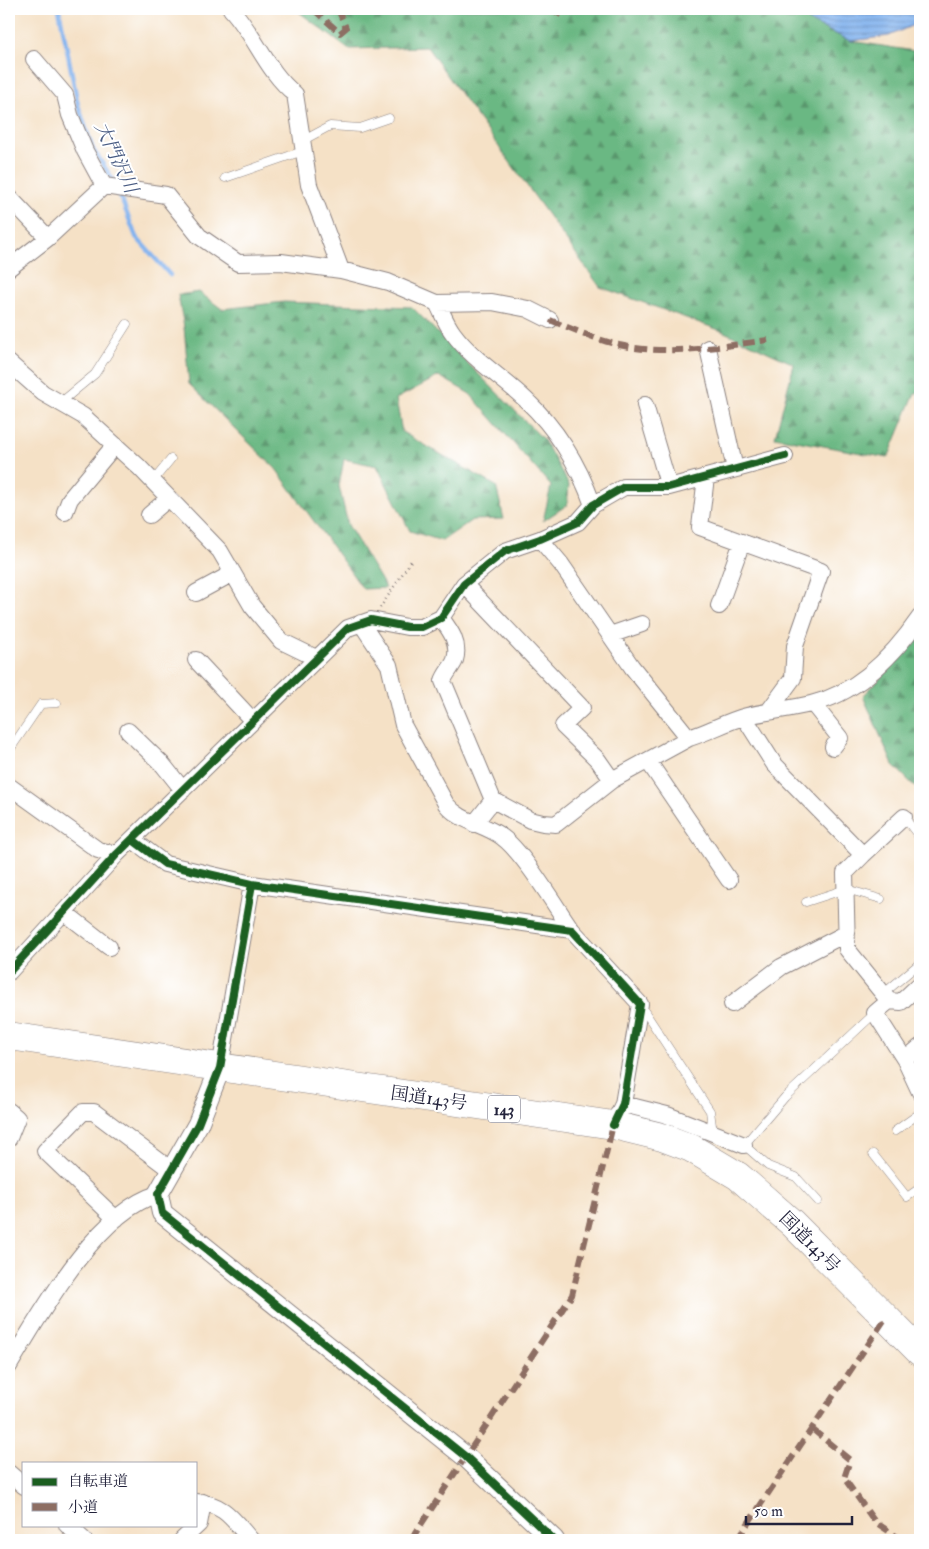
<svg xmlns="http://www.w3.org/2000/svg" width="929" height="1549" viewBox="0 0 929 1549" font-family="'IM FELL Double Pica','Noto Serif JP',serif">
	<defs>
		<pattern id="forest-firs" width="22" height="20" patternUnits="userSpaceOnUse" patternTransform="scale(1.25)"><rect width="22" height="20" fill="#6bb883"/><path d="M5 1l3.5 6h-7zM16 11l3.5 6h-7z" fill="#58956c"/></pattern>
		<pattern id="water-rules" width="6" height="5" patternUnits="userSpaceOnUse" patternTransform="scale(1.25)"><rect width="6" height="5" fill="#83b3ee"/><path d="M0 2.5h6" fill="none" stroke="#6b91c2"/></pattern>
	</defs>
	<rect width="100%" height="100%" fill="#fff"/>
	<filter id="ink" filterUnits="userSpaceOnUse"><feTurbulence type="fractalNoise" baseFrequency=".02" numOctaves="2"/><feDisplacementMap in="SourceGraphic" scale="10" xChannelSelector="R" yChannelSelector="G"/><feConvolveMatrix kernelMatrix="1 2 1 2 8 2 1 2 1" color-interpolation-filters="sRGB"/></filter>
	<filter id="wash" filterUnits="userSpaceOnUse"><feTurbulence type="fractalNoise" baseFrequency=".0096" numOctaves="4" result="noise"/><feDisplacementMap in="SourceGraphic" scale="20" xChannelSelector="R" yChannelSelector="G"/><feGaussianBlur stdDeviation="1.12" result="paint"/><feColorMatrix in="noise" values="0 0 0 0 0 0 0 0 0 0 0 0 0 0 0 0 0 1.4 0 .05"/><feComposite in="paint" operator="in"/></filter>
	<g filter="url(#wash)">
		<rect width="100%" height="100%" fill="#f5e1c6"/>
		<path fill="url(#forest-firs)" stroke="#466d5f" d="M295,9H812L808,21L851,41L920,52V392L914,395L888,458L775,437L794,364L722,331L600,287L427,47L348,49Z
			M199,292L222,309L284,302L412,307L544,440L569,485L567,505L543,521L551,486L470,394L439,376L396,399L402,432L496,486L504,519L472,520L442,541L410,531L377,466L344,459L339,486L348,525L386,588L363,589L276,469L189,384L184,327L178,295Z
			M920,637V792L893,765L863,696Z"/>
		<path fill="url(#water-rules)" stroke="#526a94" d="M812,9H920V22L889,36L851,41L808,21Z"/>
		<g fill="none" stroke-linecap="round" stroke-linejoin="round">
			<path stroke="#83b3ee" stroke-width="4.5" d="M59,9L78,105L93,149L115,183
				M119,193L136,237L170,275"/>
		</g>
	</g>
	<g filter="url(#ink)">
		<g fill="none" stroke-linecap="round" stroke-linejoin="round">
			<g stroke="#8c8280" stroke-width="9">
				<path id="service" d="M302,141L330,126L360,128L389,118
					M225,178L303,151
					M60,403L95,374L127,324
					M153,481L171,459
					M9,751L41,704L57,703
					M904,817L920,838
					M806,902L846,889L881,899
					M883,994L920,963
					M641,1006L710,1111L713,1133
					M895,1131L920,1113
					M873,1154L907,1197L920,1188
					M818,1201L796,1177L768,1166L744,1145L785,1097L875,1013"/>
			</g>
			<g stroke="#8c8280" stroke-width="18">
				<path id="minor" d="M231,9C255,35 267,72 295,94L309,185L341,270
					M34,59L65,95L70,115L85,151L104,186
					M104,186L166,195L199,236L238,263L281,262L341,270L388,282L437,303L492,302L528,309L550,320
					M9,197L48,238
					M9,268L48,238L104,186
					M437,303C442,312 446,324 453,333C473,360 502,377 526,400C557,429 579,466 593,505
					M708,348L735,469
					M9,363L43,393L83,416L139,467L220,551L252,606L281,641L316,658
					M645,405L669,487
					M706,477L700,527L821,571L795,646L793,678L768,712
					M65,512L70,499L114,446
					M149,515L169,498
					M540,539L561,564L632,667L689,738C709,732 727,721 747,716C768,711 790,709 811,704C857,693 894,655 920,617
					M464,584L582,708L563,726L598,760L612,780
					M196,593L233,573
					M719,606L742,542
					M441,618C450,630 460,643 455,660C453,666 445,674 443,681L493,800L530,820L543,823L556,824L612,780L689,738
					M361,623L389,665L403,725L446,804C461,823 484,823 502,837C524,853 555,906 572,930
					M610,635L642,624
					M196,660L253,721
					M813,704L840,738L833,747
					M744,717L774,764L863,855L845,873L847,949L889,1001L875,1013L905,1060L920,1092
					M128,731L163,765L183,790
					M648,761L729,880
					M9,786L98,850L117,854
					M474,824L493,800
					M133,840L165,864L252,884L572,930L640,1004L623,1104L613,1125
					M863,855L904,817
					M64,912L109,947
					M9,972L117,854L348,628L371,620L407,627H422L441,618L464,584L505,551L540,539L578,522L593,505L624,487H669L785,456
					M889,1001L901,1002L920,984
					M732,1004L781,967L847,933
					M905,1060L920,1047
					M220,1068L252,884
					M623,1104L667,1115L744,1145
					M9,1111L17,1118L9,1138
					M116,1219L45,1151L83,1112H94L171,1170
					M9,1366C41,1313 96,1212 158,1194
					M9,1473L24,1486
					M196,1502C224,1503 234,1521 251,1540
					M67,1525L84,1540
					M182,1540L199,1524L203,1502"/>
			</g>
			<g stroke="#8c8280" stroke-width="22">
				<path id="tertiary" d="M220,1068L198,1124L158,1194L162,1213L466,1457L554,1540"/>
			</g>
			<g stroke="#8c8280" stroke-width="29">
				<path id="trunk" d="M9,1036L613,1125L662,1137L691,1148L738,1176L792,1223L920,1352"/>
			</g>
			<path stroke="#8c8280" stroke-width="2.5" stroke-dasharray="1 4" stroke-linecap="butt" d="M380,608L411,561"/>
			<use href="#service" stroke="#fff" stroke-width="8"/>
			<use href="#minor" stroke="#fff" stroke-width="16"/>
			<use href="#tertiary" stroke="#fff" stroke-width="20"/>
			<use href="#trunk" stroke="#fff" stroke-width="28"/>
			<path stroke="#8d6e63" stroke-width="6" stroke-dasharray="12 6" stroke-linecap="butt" d="M313,9L340,33L346,28L338,9
				M551,9L566,18
				M550,320C572,329 595,339 619,345C668,356 718,347 768,340
				M812,1429L850,1460L844,1478L875,1522L902,1540
				M411,1540L572,1295L613,1125
				M737,1540L885,1319"/>
			<g stroke="#fff" stroke-width="11">
				<path id="cycleway" d="M133,840L165,864L252,884L572,930L640,1004L623,1104L613,1125
					M252,884L220,1068L198,1124L158,1194L162,1213L466,1457L554,1540
					M9,972L117,854L348,628L371,620L407,627H422L441,618L464,584L505,551L540,539L578,522L593,505L624,487H669L785,456"/>
			</g>
			<use href="#cycleway" stroke="#1b5e20" stroke-width="8"/>
		</g>
	</g>
	<g text-anchor="middle" stroke-width="4" stroke-linejoin="round" paint-order="stroke">
		<rect fill="#fff" stroke="#646476" stroke-width="1" x="488" y="1095.5" width="32" height="27" rx="4"/>
		<g font-size="16" font-weight="bold" fill="#22223b">
			<text x="504" y="1115">143</text>
		</g>
		<g font-size="18" fill="#22223b" stroke="#fff">
			<text transform="translate(429 1098) rotate(8)" y="6">国道143号</text>
			<text transform="translate(810 1242) rotate(45)" y="6">国道143号</text>
		</g>
		<g font-size="19" font-style="italic" fill="#495c83" stroke="#fff">
			<text transform="translate(117 157) rotate(65)" y="7">大門沢川</text>
		</g>
	</g>
	<rect width="929" height="1549" fill="none" stroke="#fff" stroke-width="30"/>
	<rect x="22" y="1462" width="175" height="65" fill="#ffffff" stroke="#a7a7b1"/>
	<rect x="32" y="1478" width="25" height="8" fill="#1b5e20" stroke="#a7a7b1"/>
	<text x="68" y="1486" font-size="15" fill="#22223b">自転車道</text>
	<rect x="32" y="1503" width="25" height="8" fill="#8d6e63" stroke="#a7a7b1"/>
	<text x="68" y="1512" font-size="15" fill="#22223b">小道</text>
	<path d="M746 1516v8h106v-8" fill="none" stroke="#22223b" stroke-width="2.5"/>
	<text x="754" y="1516" font-size="15" fill="#22223b" stroke="#ffffff" stroke-width="4" paint-order="stroke">50 m</text>
</svg>
